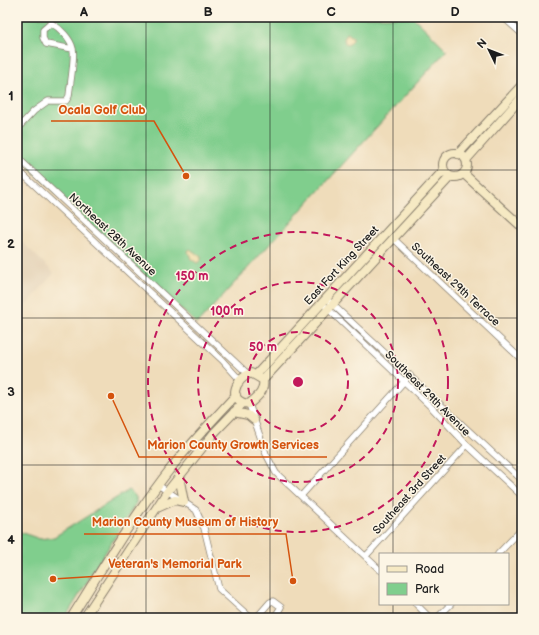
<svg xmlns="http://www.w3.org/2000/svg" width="539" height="635" viewBox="0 0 539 635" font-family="'Balsamiq Sans',sans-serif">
	<rect width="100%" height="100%" fill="#fcf5e5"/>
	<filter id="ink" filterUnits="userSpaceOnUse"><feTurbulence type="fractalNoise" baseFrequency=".025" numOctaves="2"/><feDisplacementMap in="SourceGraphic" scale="8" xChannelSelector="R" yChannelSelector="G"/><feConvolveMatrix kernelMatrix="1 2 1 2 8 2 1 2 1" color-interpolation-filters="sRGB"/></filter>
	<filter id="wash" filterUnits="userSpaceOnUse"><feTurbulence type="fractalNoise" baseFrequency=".012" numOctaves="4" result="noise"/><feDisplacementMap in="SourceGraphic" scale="16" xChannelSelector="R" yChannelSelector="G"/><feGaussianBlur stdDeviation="0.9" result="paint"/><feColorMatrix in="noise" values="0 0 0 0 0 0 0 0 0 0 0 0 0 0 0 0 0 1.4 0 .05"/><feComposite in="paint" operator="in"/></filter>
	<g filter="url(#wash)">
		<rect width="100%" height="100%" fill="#efdcba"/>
		<path fill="#e3d0b4" d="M17,173L28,184L17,197Z
			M17,237L54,273L17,316Z"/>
		<path fill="#80ce8d" stroke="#4e7554" d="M17,17H413L447,50L197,324L17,156Z
			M129,490L136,497V503L65,618H17V531L40,539L54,537Z"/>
		<path fill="#eeda9e" stroke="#857b5d" d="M347,33L353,37V40L348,45L345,43L344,39Z
			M190,249L201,257V260L197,263L191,259L188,251Z"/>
	</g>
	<g filter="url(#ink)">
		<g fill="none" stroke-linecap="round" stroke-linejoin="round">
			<g stroke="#867c6b" stroke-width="7">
				<path id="street" d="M503,17L522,34
					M17,129L34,111L48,101H66L69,96C70,84 75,59 73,49C71,39 60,28 51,23L43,30V38L46,44L73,49
					M17,157L248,374
					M17,169L222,360L240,380
					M394,239L522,360
					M330,302L522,480
					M326,307L432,408L467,445L522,496
					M249,404L266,454L276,473L380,570
					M158,485L196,510L204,528L219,589L251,618
					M301,496L410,375
					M498,554L522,529
					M366,556L467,445
					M416,604L430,618
					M256,618L270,602L273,601L281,607L274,618
					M437,618L451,604"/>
			</g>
			<g stroke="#867c6b" stroke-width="10">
				<path id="secondary" d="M443 165a12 12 0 1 1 24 0a12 12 0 1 1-24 0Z
					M458,154L522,85
					M466,160L522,97
					M464,174L522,227
					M251,373L263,380C265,392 257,397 249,404C226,401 235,379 251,373Z
					M256,375L444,170
					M263,380L450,177
					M234,412L248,415L254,420
					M179,476L184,502
					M157,508L175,500L184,502
					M71,618C103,567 134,515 171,468C191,443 214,419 236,395
					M84,618L167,492L214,433L243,403"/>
			</g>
			<use href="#street" stroke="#fff" stroke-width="5.5"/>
			<use href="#secondary" stroke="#f6e9c3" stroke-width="8"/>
		</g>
	</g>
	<path fill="none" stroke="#1c1c1c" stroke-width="1" stroke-opacity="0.55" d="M146,17V618M270,17V618M393,17V554M17,170H522M17,318H522M17,465H522M393,604V618"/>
	<g fill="none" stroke="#c2185b" stroke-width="2" stroke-dasharray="7 5">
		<circle cx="298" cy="382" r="50"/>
		<circle cx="298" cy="382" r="100"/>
		<circle cx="298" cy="382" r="150"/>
	</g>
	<g text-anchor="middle" stroke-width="3" stroke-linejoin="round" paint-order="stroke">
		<g font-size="11" fill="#1c1c1c" stroke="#fcf5e5">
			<text transform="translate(113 234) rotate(43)" y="4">Northeast 28th Avenue</text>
			<text transform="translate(341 265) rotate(-47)" y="4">East Fort King Street</text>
			<text transform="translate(456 284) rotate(43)" y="4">Southeast 29th Terrace</text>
			<text transform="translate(428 393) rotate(45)" y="4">Southeast 29th Avenue</text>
			<text transform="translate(409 494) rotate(-48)" y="4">Southeast 3rd Street</text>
		</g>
	</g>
	<circle cx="298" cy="382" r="6" fill="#c2185b" stroke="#fcf5e5" stroke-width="2"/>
	<g font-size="12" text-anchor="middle" font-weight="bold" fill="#c2185b" stroke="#fcf5e5" stroke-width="3" stroke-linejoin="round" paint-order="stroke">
		<text x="192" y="280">150 m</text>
		<text x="227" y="315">100 m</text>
		<text x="263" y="351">50 m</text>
	</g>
	<path fill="none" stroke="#d4530e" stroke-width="1.5" d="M186 176L154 121H51M111 396L139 457H327M293 581L286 534H84M53 579L101 576H250"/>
	<g fill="#d4530e" stroke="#fcf5e5" stroke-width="1.5">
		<circle cx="186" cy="176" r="4"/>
		<circle cx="111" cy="396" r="4"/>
		<circle cx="293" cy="581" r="4"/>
		<circle cx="53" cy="579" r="4"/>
	</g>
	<g font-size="12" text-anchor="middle" font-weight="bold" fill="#d4530e" stroke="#fcf5e5" stroke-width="3" stroke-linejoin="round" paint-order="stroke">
		<text x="102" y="114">Ocala Golf Club</text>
		<text x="233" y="449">Marion County Growth Services</text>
		<text x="185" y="526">Marion County Museum of History</text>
		<text x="175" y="568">Veteran's Memorial Park</text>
	</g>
	<rect width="539" height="635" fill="none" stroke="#fcf5e5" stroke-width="44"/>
	<rect x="379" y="553" width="130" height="52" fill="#fcf5e5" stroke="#a29e95"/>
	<rect x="387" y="566" width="20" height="6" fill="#f6e9c3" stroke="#a29e95"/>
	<text x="415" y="573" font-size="12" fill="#1c1c1c">Road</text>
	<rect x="387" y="583" width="20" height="12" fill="#80ce8d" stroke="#a29e95"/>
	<text x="415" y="593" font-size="12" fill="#1c1c1c">Park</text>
	<g transform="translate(489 50) rotate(313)" stroke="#fcf5e5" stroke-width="3" paint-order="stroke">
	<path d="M0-3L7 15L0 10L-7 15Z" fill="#1c1c1c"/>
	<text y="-6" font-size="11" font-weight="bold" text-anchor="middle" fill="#1c1c1c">N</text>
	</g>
	<rect x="22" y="22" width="495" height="591" fill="none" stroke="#1c1c1c" stroke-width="1.5"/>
	<g font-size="13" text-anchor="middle" font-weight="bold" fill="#1c1c1c">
		<text x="84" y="16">A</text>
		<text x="208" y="16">B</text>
		<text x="331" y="16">C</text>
		<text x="455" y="16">D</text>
		<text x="11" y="100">1</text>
		<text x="11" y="248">2</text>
		<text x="11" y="396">3</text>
		<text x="11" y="544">4</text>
	</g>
</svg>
